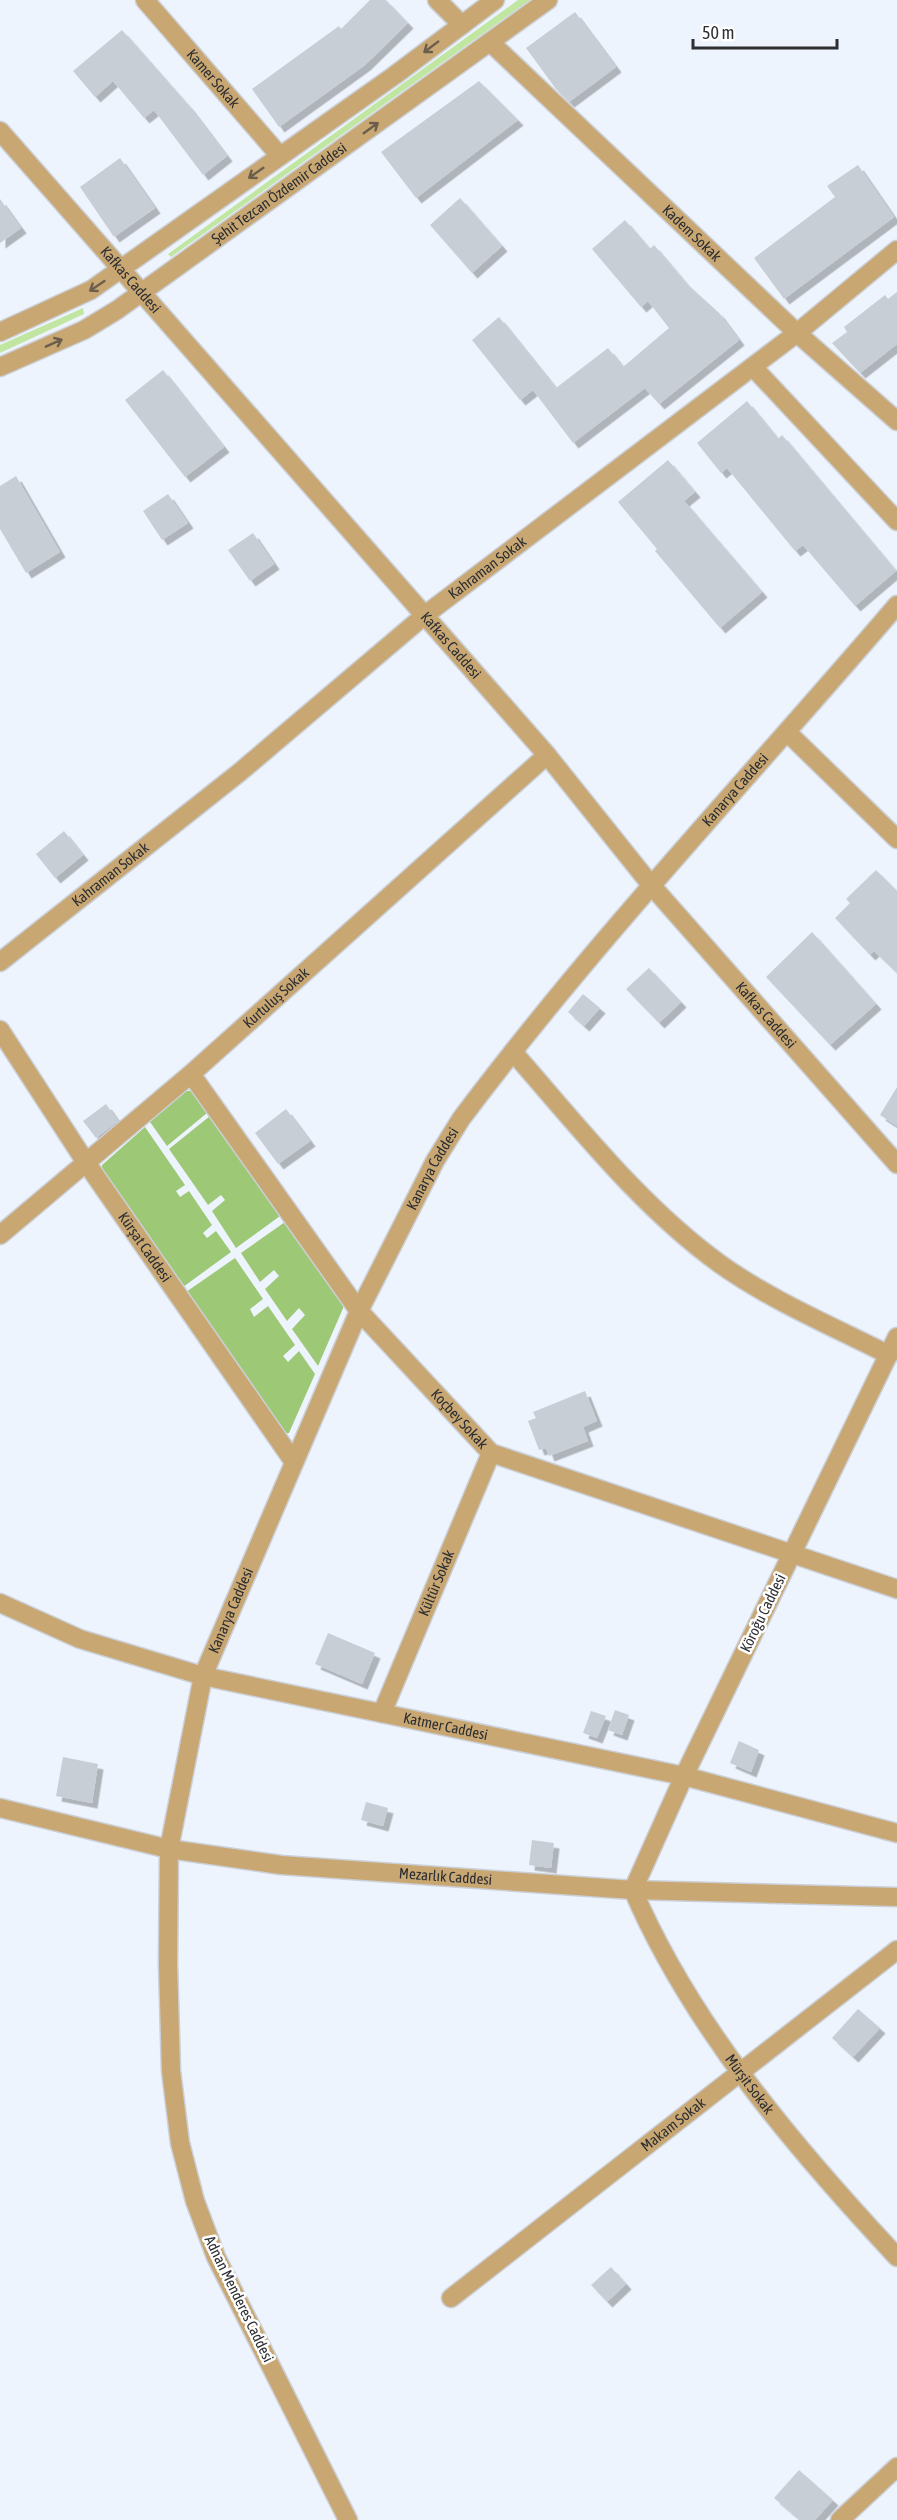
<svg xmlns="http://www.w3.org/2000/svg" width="897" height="2520" viewBox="0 0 897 2520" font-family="'Asap Condensed',sans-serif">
	<defs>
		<filter id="shadow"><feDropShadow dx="5.5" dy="5.5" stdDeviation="0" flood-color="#0004"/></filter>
	</defs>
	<rect width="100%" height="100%" fill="#eef4fd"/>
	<path fill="#c1e6a2" d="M518,0H530L171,257L168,254Z
		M83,308L84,314L0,353V345Z"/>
	<path fill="#9dc977" d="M185,1091H192L207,1113L167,1146L150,1122Z
		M210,1116L280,1216L236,1248L212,1211L225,1200L221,1195L208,1205L169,1149Z
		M145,1127L185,1185L176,1191L180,1197L189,1191L212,1225L203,1233L207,1238L216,1231L231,1252L183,1287L102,1171V1165Z
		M285,1222L344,1306L318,1366L292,1329L305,1315L299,1308L287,1321L265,1289L279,1276L274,1270L260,1282L241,1253Z
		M235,1258L263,1299L250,1309L254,1317L268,1306L295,1345L283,1356L288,1362L299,1351L315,1374L289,1433L284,1434L186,1292Z"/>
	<path fill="#c8ced6" filter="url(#shadow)" d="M370,0H386L408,23L365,65L279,127L252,89L339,26L341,29Z
		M575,12L616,67L569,102L556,89L526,48Z
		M122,30L189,106L227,156L203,175L154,110L144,118L113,81L95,97L73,71Z
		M479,81L518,120L416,198L381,152Z
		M120,158L155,208L114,237L80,187Z
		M858,165L894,217L784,299L754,258L835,197L827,186Z
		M460,198L502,246L472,273L430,225Z
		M0,199L21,228L0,243Z
		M625,220L650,249L654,245L686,283L719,313L739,340L659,404L645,388L573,443L533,390L520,400L472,340L499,317L556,388L608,348L623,367L669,328L648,301L641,307L592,249Z
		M897,292V344L860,373L832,343L847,332L844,327L885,295L888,299Z
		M163,370L224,447L185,477L125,400Z
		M747,401L778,439L782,435L896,571L855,606L803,545L795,551L727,468L721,473L697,443Z
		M668,460L695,492L684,501L762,592L720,628L655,551L657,549L618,502Z
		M16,476L60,552L26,573L0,529V486Z
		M168,494L188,523L162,540L143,511Z
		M253,533L274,564L250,581L228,550Z
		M64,831L83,855L55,878L36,854Z
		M876,870L897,891V973L874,951L870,955L835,918L850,903L846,899Z
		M812,932L876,1004L830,1045L766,977Z
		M649,968L681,1002L659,1023L626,989Z
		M583,994L600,1008L584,1026L568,1012Z
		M897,1087V1126L880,1115Z
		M106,1104L118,1121L96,1138L83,1121Z
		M286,1109L310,1141L278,1164L255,1133Z
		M585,1391L597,1421L583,1427L588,1441L549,1456L546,1448L539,1450L528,1421L536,1418L533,1412Z
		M328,1633L375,1653L362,1684L315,1664Z
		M615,1710L629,1715L622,1735L608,1730Z
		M591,1711L606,1716L597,1738L583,1733Z
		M739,1741L759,1750L751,1772L730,1763Z
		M63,1757L98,1764L92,1803L56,1796Z
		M366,1802L388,1808L383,1826L361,1820Z
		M532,1840L554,1843L551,1868L529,1865Z
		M858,2009L880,2028L853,2057L832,2038Z
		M611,2267L626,2284L607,2302L591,2285Z
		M799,2470L833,2500L815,2520H800L774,2498Z"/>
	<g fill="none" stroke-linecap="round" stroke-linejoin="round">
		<g stroke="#cbd0d8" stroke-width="21">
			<g id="minor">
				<path id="s1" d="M145,0L280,156"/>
				<path d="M437,0L462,25"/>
				<path id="s2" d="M490,42L797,333L897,421"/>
				<path id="s3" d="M0,131L547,755L651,885L897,1164"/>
				<path d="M0,332L91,290L395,75L495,0"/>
				<path id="s4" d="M0,367L84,330L117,310L548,0"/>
				<path d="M753,367L897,521"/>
				<path d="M788,733L897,839"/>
				<path id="s5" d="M0,962L240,772L425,615L797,333L897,250"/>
				<path id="s6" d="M0,1030L85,1161L294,1462"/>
				<path d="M513,1052C578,1126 640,1206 720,1264C772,1301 832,1326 889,1355"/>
				<path id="s7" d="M191,1074L359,1311L491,1453L897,1589"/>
				<path id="s8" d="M0,1235L191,1074L547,755"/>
				<path id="s9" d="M897,1337L684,1776L633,1890C691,2026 797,2150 897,2257"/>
				<path id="s10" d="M0,1603L80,1639L203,1676L684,1776L897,1833"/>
				<path id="s11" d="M382,1713L491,1453"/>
				<path id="s12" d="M0,1808L169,1849L281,1865L633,1890L897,1897"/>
				<path id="s13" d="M451,2298L897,1950"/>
				<path id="s14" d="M348,2520L216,2257L195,2201L180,2143L171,2071L168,1963L169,1849L203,1676L359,1311L435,1161L461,1119C596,939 751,776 897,605"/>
				<path d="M840,2520L897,2467"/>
			</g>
		</g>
		<use href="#minor" stroke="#c9a772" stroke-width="18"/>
	</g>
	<defs><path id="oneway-shaft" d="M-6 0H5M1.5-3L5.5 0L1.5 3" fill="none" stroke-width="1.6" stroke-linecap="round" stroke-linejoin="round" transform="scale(1.5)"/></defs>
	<g stroke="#6b5e4c">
		<use href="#oneway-shaft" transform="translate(431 47) rotate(143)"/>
		<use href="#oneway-shaft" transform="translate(371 128) rotate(-36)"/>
		<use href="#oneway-shaft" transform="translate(256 173) rotate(145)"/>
		<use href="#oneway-shaft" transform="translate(97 286) rotate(146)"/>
		<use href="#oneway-shaft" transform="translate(54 343) rotate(-24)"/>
	</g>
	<g text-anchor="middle" stroke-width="5" stroke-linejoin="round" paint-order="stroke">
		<g font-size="15" fill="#2c2e32" stroke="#fff">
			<text dy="5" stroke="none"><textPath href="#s1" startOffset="104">Kamer Sokak</textPath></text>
			<text dy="5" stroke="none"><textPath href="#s4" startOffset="330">Şehit Tezcan Özdemir Caddesi</textPath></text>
			<text dy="5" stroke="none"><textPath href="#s2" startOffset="278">Kadem Sokak</textPath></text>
			<text dy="5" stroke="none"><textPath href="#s3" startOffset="198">Kafkas Caddesi</textPath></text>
			<text dy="5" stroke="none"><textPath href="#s5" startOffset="627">Kahraman Sokak</textPath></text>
			<text dy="5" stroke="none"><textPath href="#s3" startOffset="684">Kafkas Caddesi</textPath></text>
			<text dy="5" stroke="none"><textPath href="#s14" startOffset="1928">Kanarya Caddesi</textPath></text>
			<text dy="5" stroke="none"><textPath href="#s5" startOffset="141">Kahraman Sokak</textPath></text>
			<text dy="5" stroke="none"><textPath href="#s8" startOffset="364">Kurtuluş Sokak</textPath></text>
			<text dy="5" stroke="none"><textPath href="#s3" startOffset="1170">Kafkas Caddesi</textPath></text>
			<text dy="5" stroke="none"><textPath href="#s14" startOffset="1442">Kanarya Caddesi</textPath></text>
			<text dy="5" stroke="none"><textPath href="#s6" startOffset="261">Kürşat Caddesi</textPath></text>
			<text dy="5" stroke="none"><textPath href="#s7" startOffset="438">Koçbey Sokak</textPath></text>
			<text dy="5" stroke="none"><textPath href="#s11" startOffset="141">Kültür Sokak</textPath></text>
			<text dy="5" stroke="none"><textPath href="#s14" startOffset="956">Kanarya Caddesi</textPath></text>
			<text transform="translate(763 1613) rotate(-64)" y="5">Köroğu Caddesi</text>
			<text dy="5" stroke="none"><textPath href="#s10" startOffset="464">Katmer Caddesi</textPath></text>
			<text dy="5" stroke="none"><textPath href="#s12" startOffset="452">Mezarlık Caddesi</textPath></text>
			<text dy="5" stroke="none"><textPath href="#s9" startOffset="840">Mürşit Sokak</textPath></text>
			<text dy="5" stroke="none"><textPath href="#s13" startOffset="282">Makam Sokak</textPath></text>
			<text transform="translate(239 2299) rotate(64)" y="5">Adnan Menderes Caddesi</text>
		</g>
	</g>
	<path d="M693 39v9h144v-9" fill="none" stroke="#2c2e32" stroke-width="3"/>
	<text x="702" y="39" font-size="18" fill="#2c2e32" stroke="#ffffff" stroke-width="4.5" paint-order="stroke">50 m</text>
</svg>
